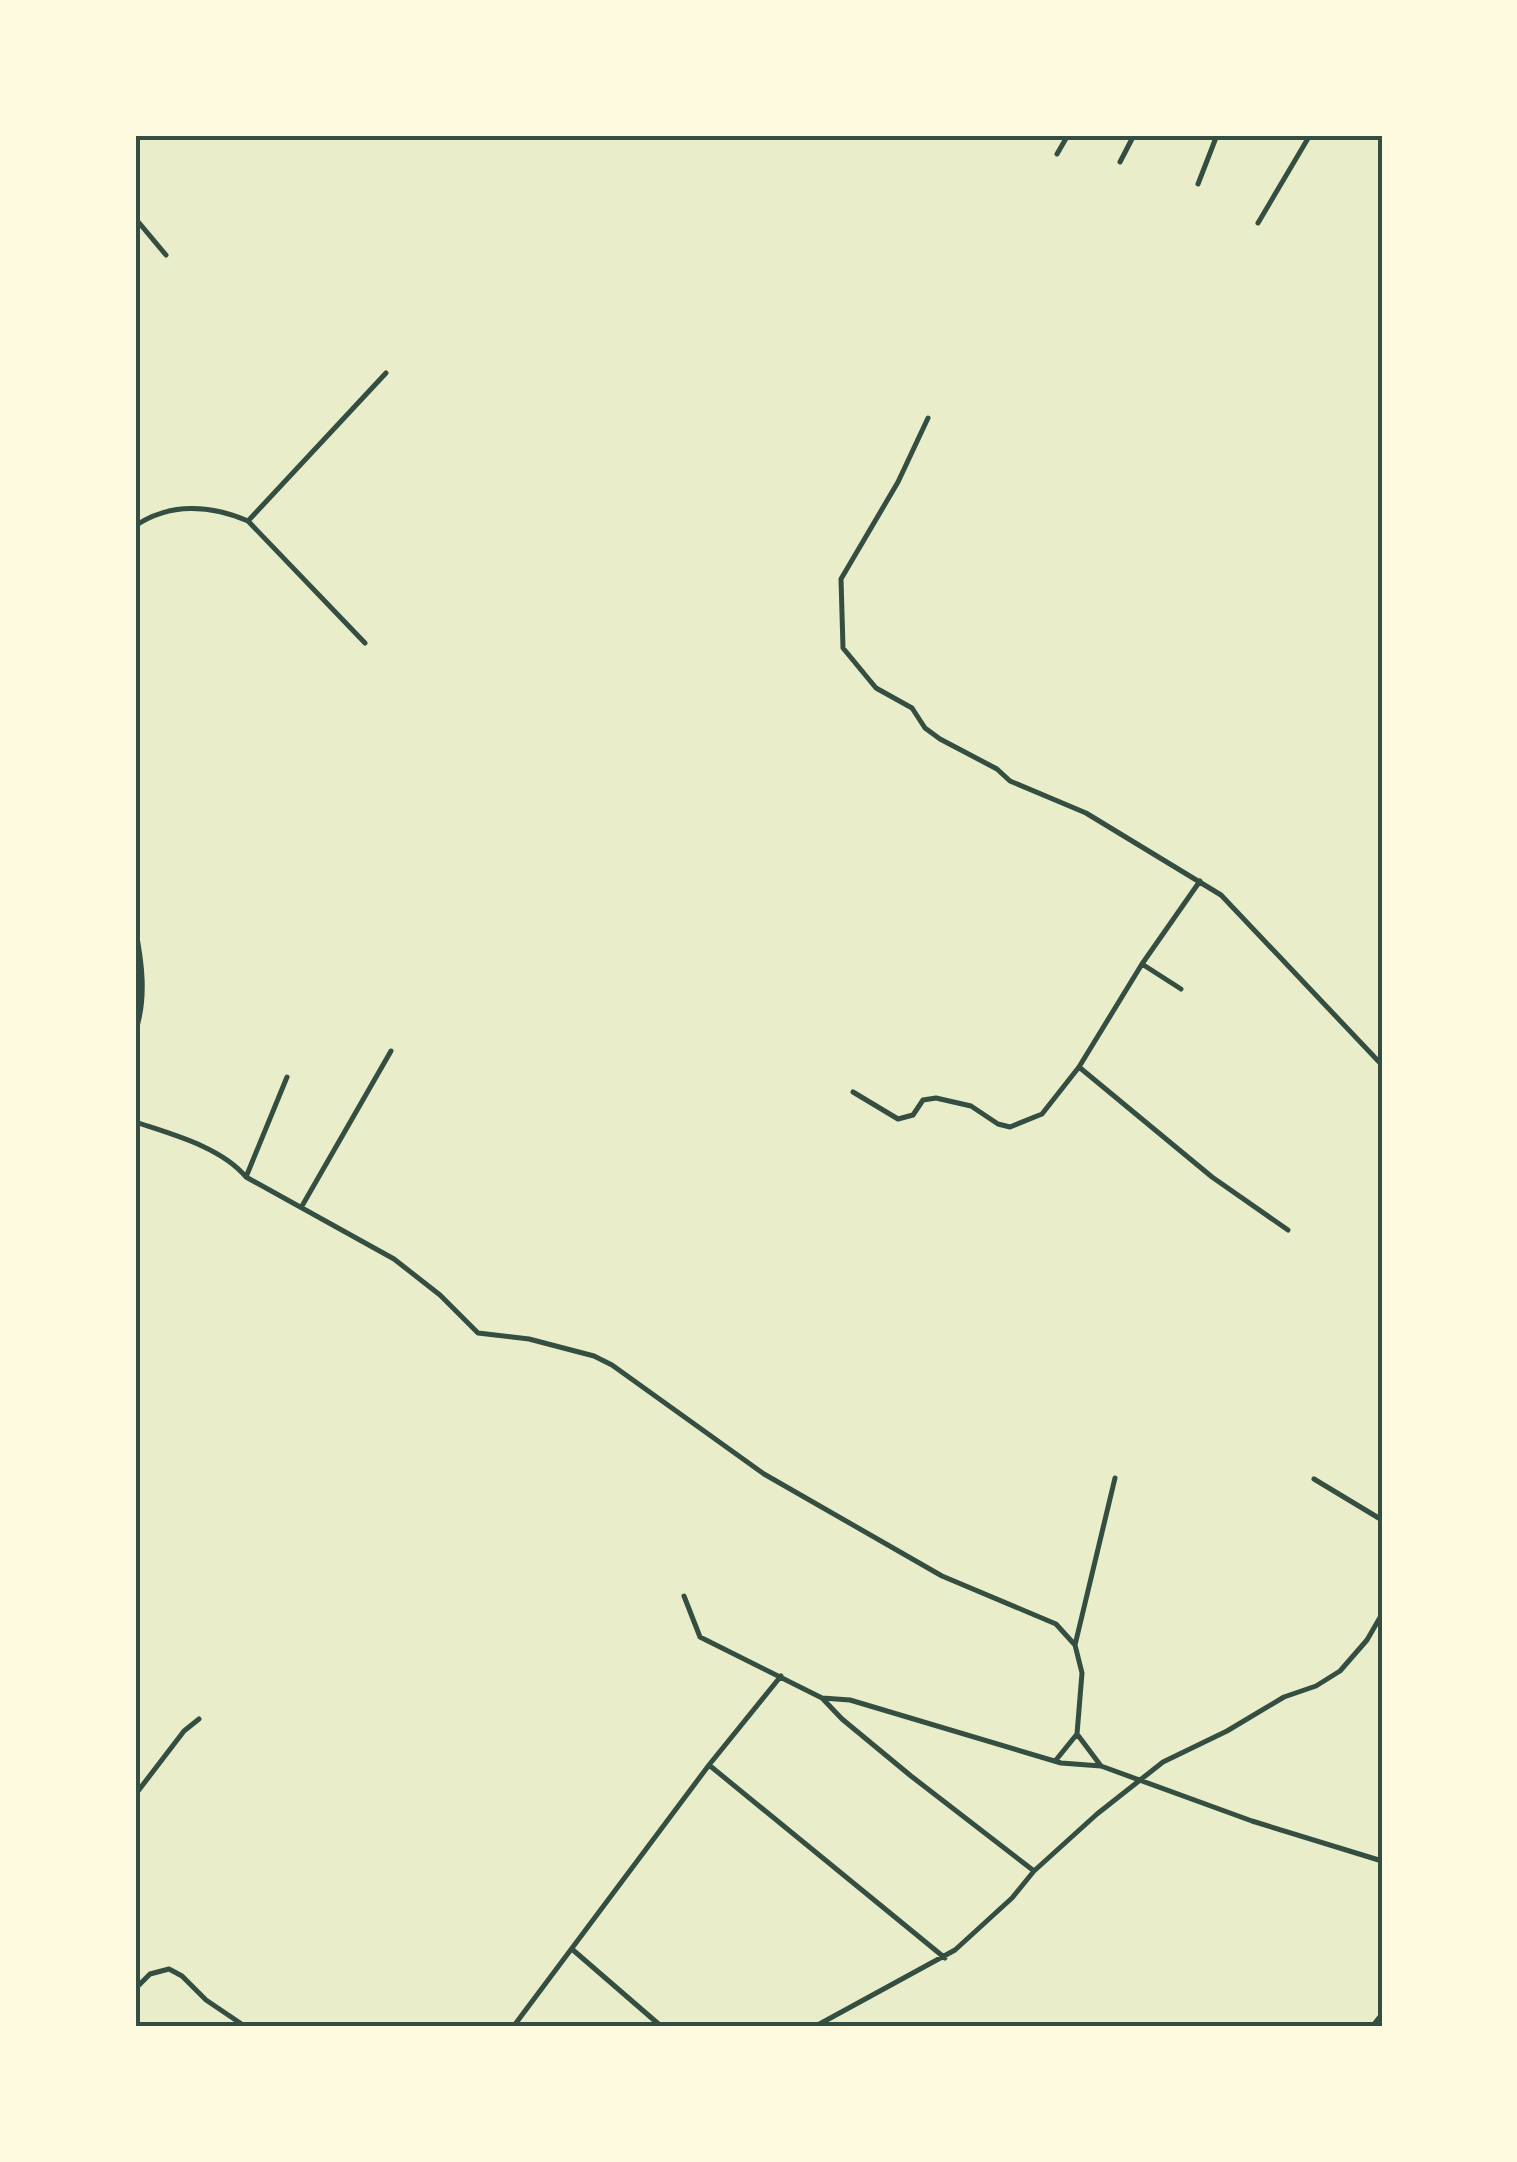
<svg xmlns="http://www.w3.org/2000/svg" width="1517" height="2162" viewBox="0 0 1517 2162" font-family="Ubuntu,sans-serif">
	<rect width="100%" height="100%" fill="#e9edc9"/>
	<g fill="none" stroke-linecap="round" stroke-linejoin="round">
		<path stroke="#344e41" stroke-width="5" d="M1057,154L1068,135
			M1120,162L1134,135
			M1198,184L1217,135
			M135,218L166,255
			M1258,223L1310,135
			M928,418L898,482L841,579L843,648L876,688L912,708L925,728L940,739L997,769L1010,781L1086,813L1221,895L1382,1065
			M248,521L386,373
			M135,526C170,502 211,505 248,521L365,643
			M135,927C142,962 147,998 135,1033
			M1142,964L1181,989
			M1079,1067L1212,1177L1288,1230
			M853,1092L898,1119L913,1115L923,1100L936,1098L971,1106L998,1124L1010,1127L1042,1114L1079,1067L1142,964L1200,881
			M135,1122C171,1134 221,1147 246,1177L394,1259L440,1295L478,1333L529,1339L594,1356L612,1365L764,1474L942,1576L1056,1624L1075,1645
			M246,1177L287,1077
			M302,1206L391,1051
			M1314,1479L1382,1520
			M684,1596L700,1637L822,1698L842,1719L911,1776L1034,1871
			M822,1698L850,1700L1061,1763L1101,1766L1252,1821L1382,1861
			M1077,1734L1101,1766
			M1056,1760L1077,1734L1082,1673L1075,1645L1115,1478
			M709,1765L945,1958
			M135,1795L184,1731L199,1719
			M573,1950L662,2027
			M135,1989L150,1974L169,1969L182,1976L206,2000L246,2027
			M513,2027L709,1765L781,1676
			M814,2027L955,1950L1012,1898L1034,1871L1097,1814L1163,1762L1227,1731L1284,1697L1316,1686L1340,1671L1367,1640L1382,1614
			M1372,2027L1382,2014"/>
	</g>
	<rect width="1517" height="2162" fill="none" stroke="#fefae0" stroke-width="275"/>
	<rect x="138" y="138" width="1242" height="1886" fill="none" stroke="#344e41" stroke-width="4"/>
</svg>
